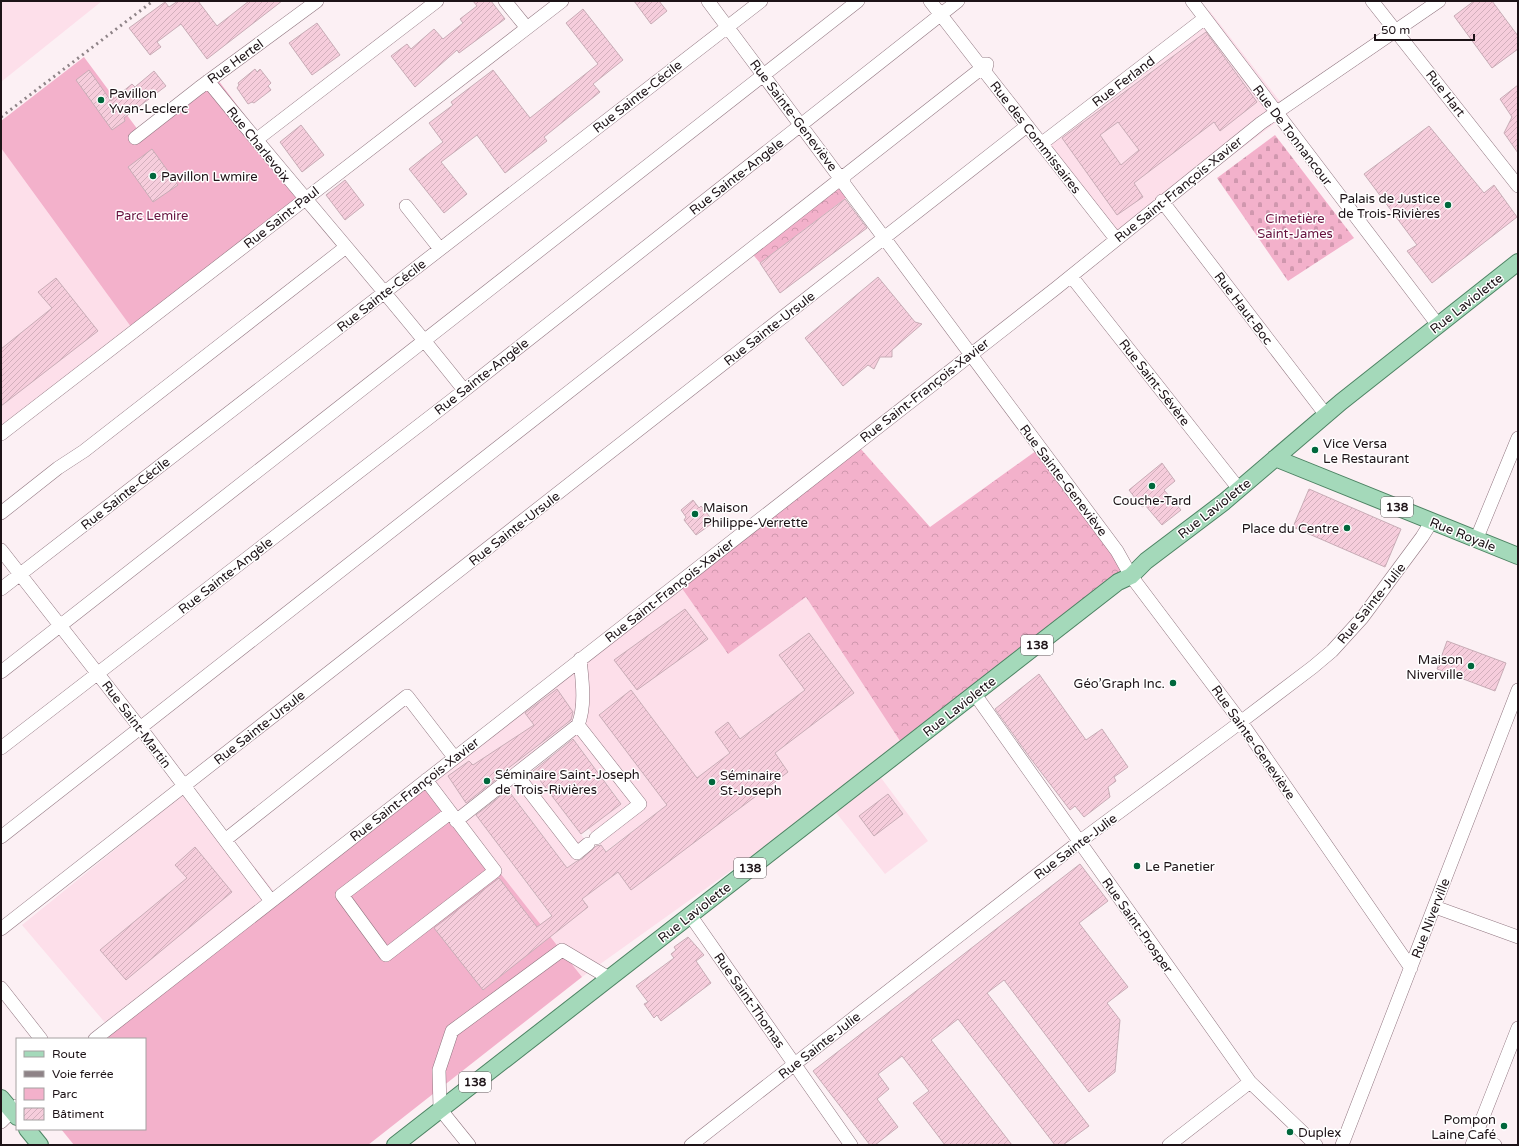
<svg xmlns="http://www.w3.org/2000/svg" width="1519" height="1146" viewBox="0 0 1519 1146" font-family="'Varela Round',sans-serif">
	<defs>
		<pattern id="forest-crowns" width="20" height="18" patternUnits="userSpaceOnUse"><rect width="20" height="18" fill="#f3b1cb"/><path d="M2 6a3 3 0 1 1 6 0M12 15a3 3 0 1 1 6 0" fill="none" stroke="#d097ae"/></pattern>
		<pattern id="cemetery-stones" width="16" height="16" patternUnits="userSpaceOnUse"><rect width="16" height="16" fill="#f3b1cb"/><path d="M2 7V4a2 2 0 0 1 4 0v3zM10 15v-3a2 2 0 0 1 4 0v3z" fill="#d097ae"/></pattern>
		<pattern id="building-hatch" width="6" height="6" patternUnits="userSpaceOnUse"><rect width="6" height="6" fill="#f6cddc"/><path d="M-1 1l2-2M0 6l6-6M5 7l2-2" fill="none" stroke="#d2afbc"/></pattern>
	</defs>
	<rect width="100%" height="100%" fill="#fcf0f4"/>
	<path fill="#fddfea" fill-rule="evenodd" d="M1,1H102L1,82Z
		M1209,10L1289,113L1122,237L1043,136Z
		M1,148L134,331L1,429Z
		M681,587L728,654L806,597L904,747L582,977L430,784ZM809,633L854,693L775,753L788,772L631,890L618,872L582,899L588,907L560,928L473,811L506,786L567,868L592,849L531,768L572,737L621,803L588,828L606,851L667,805L599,714L631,691L697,778L730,753L715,732L728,722L740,739L805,690Z
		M876,771L928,841L885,874L830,805Z
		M192,787L279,898L107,1025L22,925Z"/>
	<path fill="url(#forest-crowns)" d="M844,177L855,191L760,263L750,251Z
		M860,448L930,527L1040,448L1131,576L902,744L806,597L728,654L681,587Z"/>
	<path fill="url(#cemetery-stones)" d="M1275,135L1354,238L1288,281L1217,178Z"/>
	<path fill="#f3b1cb" d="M84,57L141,134L212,72L304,194L134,331L1,148V121Z
		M430,784L582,977L368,1145H74L61,1129H145V1039H102L259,919Z"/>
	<path fill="url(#building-hatch)" stroke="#c8acb6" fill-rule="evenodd" d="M178,1H198L217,26L249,1H282L207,59L181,24L157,42L161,47L150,55L129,28L165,2L169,7Z
		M473,1H491L505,19L459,53L457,50L415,87L391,56L407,44L411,49L434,29L443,39L463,23L460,19L477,6Z
		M634,1H659L667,11L651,24Z
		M1474,1H1492L1518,36V49L1492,68L1454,16Z
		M583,9L623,60L593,84L600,92L544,137L547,141L505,173L477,135L441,162L467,194L444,213L409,169L443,142L429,123L453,105L451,102L493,70L530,118L598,64L566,23Z
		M317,23L340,55L312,75L289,43Z
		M1206,32L1257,102L1220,131L1214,122L1134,183L1143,197L1117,215L1062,138ZM1118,122L1139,150L1121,165L1100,135Z
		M255,69L257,72L260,69L271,83L268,86L271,90L254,103L252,102L248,104L237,88L239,85L238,83Z
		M89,70L111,101L132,84L135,87L154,71L166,86L124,118L125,121L112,130L76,80Z
		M1518,85V153L1504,133L1512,117L1500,99Z
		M301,125L324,155L302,172L280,142Z
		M1429,126L1484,193L1494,185L1517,217L1432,283L1407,251L1417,245L1364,174Z
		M152,149L178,185L153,202L128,167Z
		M345,180L364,205L345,220L326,195Z
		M845,199L867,228L780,293L760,263Z
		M878,277L915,322L922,324L892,350V357H880L874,369L868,365L843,386L805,338Z
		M56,278L98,331L1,406V349L52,308L38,292Z
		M1162,463L1175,481L1164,490L1181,510L1162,525L1145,505L1142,507L1129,490Z
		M1309,489L1401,529L1385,567L1293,527Z
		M693,500L699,508L701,506L714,522L696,535L684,520L686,517L681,510Z
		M685,609L708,639L637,690L614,660Z
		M809,633L854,693L775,753L788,772L631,890L618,872L582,899L588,907L483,990L434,928L499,878L537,927L552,916L476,815L508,790L567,868L577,861L582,859L596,846L601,845L606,852L667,805L599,715L631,690L697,778L730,753L715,732L728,722L740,739L805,690L779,655Z
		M1447,641L1506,663L1495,691L1437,669Z
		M1039,674L1086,740L1102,729L1128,767L1114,777L1116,781L1108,787L1110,797L1084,817L1075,806L1070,810L1031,759L995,709Z
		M557,689L573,712L571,720L498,776L499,777L466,803L448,776L469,761L473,765L534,725L525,713Z
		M573,739L621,804L581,834L533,771Z
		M888,794L903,814L874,836L859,816Z
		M195,847L232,892L126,980L100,950L187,878L175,865Z
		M1080,864L1108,901L1079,923L1128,987L1107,1003L1120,1020L1115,1072L1089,1092L1004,980L987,993L1089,1126L1063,1145H1055L958,1019L931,1040L1012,1145H945L913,1103L929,1091L902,1056L878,1074L889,1089L877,1099L898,1127L875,1145H870L813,1071Z
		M688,937L704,955L696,961L711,983L661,1021L657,1015L654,1018L644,1004L648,1002L636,986L674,958L671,954L676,950L674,947Z"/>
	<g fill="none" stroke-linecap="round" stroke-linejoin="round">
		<g stroke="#917680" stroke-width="14">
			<path id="minor" d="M505,1L527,28
				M708,1L837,174L844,176V184L1117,551L1131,576L1241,722L1411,968
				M930,1L979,64H987L985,72L1116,239
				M1192,1L1438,325
				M1372,1L1518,186
				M208,81C292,185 381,285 464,390
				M135,138L199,88L317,1
				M256,140L437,1
				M1041,144L1205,18
				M1162,201L1326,415
				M406,206L440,249
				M1071,276L1239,489
				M1,434L562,1
				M1,513L58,468L84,451L346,247
				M1476,540L1518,438
				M1,550L137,724V729L142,730L271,901
				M1,589L761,1
				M1,672L858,1
				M974,693L1250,1082L1316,1145
				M578,725C586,705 582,679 580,659
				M1,748L452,400L958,1
				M516,774L577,853L588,844
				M426,780L495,871L386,955L342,895L450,813
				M456,821L578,725L640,804L596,838
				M1,837L987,64
				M225,840L407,696L454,757
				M1435,907L1518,937
				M690,915L851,1145
				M1,929L1027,126
				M1,988L41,1039
				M95,1039L1055,289L1261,123L1439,1
				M1,1122L17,1106
				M1475,1138L1495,1145
				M469,1145L440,1109L439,1070L452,1031L562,950L609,978
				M691,1145L1079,842L1230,730L1313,667L1332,651L1362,618L1422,537L1432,521
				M1169,1145L1250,1082
				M1342,1145L1518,690
				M1472,1145L1518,1028"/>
		</g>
		<g stroke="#4d8363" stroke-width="18">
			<path id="major" d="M1275,458L1518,556
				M1,1098L17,1117
				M27,1129L40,1145
				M395,1145L1118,582L1131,576L1146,561L1224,502L1341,402L1518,262"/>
		</g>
		<use href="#minor" stroke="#fff" stroke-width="13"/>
		<use href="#major" stroke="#a4d9ba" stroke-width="16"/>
		<path stroke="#8e8387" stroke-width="3" stroke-dasharray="2 4" stroke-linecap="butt" d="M1,117L153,1"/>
	</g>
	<g fill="#00673c" stroke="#fff" stroke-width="1.5">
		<circle cx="101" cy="100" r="4"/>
		<circle cx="153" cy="176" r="4"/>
		<circle cx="1448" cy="205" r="4"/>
		<circle cx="1315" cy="450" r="4"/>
		<circle cx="1152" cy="486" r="4"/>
		<circle cx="695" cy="514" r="4"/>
		<circle cx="1347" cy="528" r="4"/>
		<circle cx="1471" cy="666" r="4"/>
		<circle cx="1173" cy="683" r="4"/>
		<circle cx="487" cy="781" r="4"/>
		<circle cx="712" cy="782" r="4"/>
		<circle cx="1137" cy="866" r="4"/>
		<circle cx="1504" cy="1126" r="4"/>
		<circle cx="1290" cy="1132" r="4"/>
	</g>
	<g text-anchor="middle" stroke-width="3" stroke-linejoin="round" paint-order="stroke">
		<g fill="#fff" stroke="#615a5d" stroke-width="1">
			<rect x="1381" y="497" width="32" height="20" rx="3"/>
			<rect x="1021" y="635" width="32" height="20" rx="3"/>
			<rect x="734" y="858" width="32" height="20" rx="3"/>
			<rect x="459" y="1072" width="32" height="20" rx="3"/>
		</g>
		<g font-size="12" font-weight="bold" fill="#1d1317">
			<text x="1397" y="511">138</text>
			<text x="1037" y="649">138</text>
			<text x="750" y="872">138</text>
			<text x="475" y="1086">138</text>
		</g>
		<g font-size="13" fill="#1d1317" stroke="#fff">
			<text transform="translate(235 61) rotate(-36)" y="5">Rue Hertel</text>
			<text transform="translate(1123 81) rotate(-37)" y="5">Rue Ferland</text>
			<text transform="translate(1446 93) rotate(52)" y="5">Rue Hart</text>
			<text transform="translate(637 96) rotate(-38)" y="5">Rue Sainte-Cécile</text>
			<text transform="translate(794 115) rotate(53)" y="5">Rue Sainte-Geneviève</text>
			<text transform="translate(1293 135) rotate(53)" y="5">Rue De Tonnancour</text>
			<text transform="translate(1036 137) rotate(52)" y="5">Rue des Commissaires</text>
			<text transform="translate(259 144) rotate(51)" y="5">Rue Charlevoix</text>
			<text transform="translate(736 176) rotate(-38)" y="5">Rue Sainte-Angèle</text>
			<text transform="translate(1178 189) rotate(-39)" y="5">Rue Saint-François-Xavier</text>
			<text transform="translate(281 217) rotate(-38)" y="5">Rue Saint-Paul</text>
			<text transform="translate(381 295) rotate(-38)" y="5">Rue Sainte-Cécile</text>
			<text transform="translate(1466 303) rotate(-38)" y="5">Rue Laviolette</text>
			<text transform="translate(1244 308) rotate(53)" y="5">Rue Haut-Boc</text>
			<text transform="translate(769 328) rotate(-38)" y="5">Rue Sainte-Ursule</text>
			<text transform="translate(481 376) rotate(-38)" y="5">Rue Sainte-Angèle</text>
			<text transform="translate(1155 382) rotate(52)" y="5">Rue Saint-Sévère</text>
			<text transform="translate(924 390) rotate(-38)" y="5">Rue Saint-François-Xavier</text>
			<text transform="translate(1064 480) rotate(53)" y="5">Rue Sainte-Geneviève</text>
			<text transform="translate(125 493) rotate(-38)" y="5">Rue Sainte-Cécile</text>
			<text transform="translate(1214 508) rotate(-38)" y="5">Rue Laviolette</text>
			<text transform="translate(514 528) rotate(-38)" y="5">Rue Sainte-Ursule</text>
			<text transform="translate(1463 534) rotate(22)" y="5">Rue Royale</text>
			<text transform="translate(225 575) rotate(-38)" y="5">Rue Sainte-Angèle</text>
			<text transform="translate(669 590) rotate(-38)" y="5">Rue Saint-François-Xavier</text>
			<text transform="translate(1371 603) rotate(-51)" y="5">Rue Sainte-Julie</text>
			<text transform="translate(959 706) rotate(-38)" y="5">Rue Laviolette</text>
			<text transform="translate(137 724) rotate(53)" y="5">Rue Saint-Martin</text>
			<text transform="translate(259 727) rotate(-38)" y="5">Rue Sainte-Ursule</text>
			<text transform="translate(1254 742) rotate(55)" y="5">Rue Sainte-Geneviève</text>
			<text transform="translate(414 789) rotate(-38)" y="5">Rue Saint-François-Xavier</text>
			<text transform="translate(1075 846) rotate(-37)" y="5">Rue Sainte-Julie</text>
			<text transform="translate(694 912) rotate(-38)" y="5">Rue Laviolette</text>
			<text transform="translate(1430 918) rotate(-69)" y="5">Rue Niverville</text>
			<text transform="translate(1138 925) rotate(55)" y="5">Rue Saint-Prosper</text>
			<text transform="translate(750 1000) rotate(55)" y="5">Rue Saint-Thomas</text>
			<text transform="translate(819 1045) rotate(-38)" y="5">Rue Sainte-Julie</text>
		</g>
		<g font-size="13" fill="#1d1317" stroke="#fff" text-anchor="start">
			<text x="109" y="98">Pavillon<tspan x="109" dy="15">Yvan-Leclerc</tspan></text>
			<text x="161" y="181">Pavillon Lwmire</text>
			<text x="1440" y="203" text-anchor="end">Palais de Justice<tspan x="1440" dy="15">de Trois-Rivières</tspan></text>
			<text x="1323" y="448">Vice Versa<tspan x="1323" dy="15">Le Restaurant</tspan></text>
			<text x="1152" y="505" text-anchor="middle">Couche-Tard</text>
			<text x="703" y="512">Maison<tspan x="703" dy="15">Philippe-Verrette</tspan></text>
			<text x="1339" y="533" text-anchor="end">Place du Centre</text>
			<text x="1463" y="664" text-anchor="end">Maison<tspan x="1463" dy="15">Niverville</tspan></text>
			<text x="1165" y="688" text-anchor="end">Géo’Graph Inc.</text>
			<text x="495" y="779">Séminaire Saint-Joseph<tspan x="495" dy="15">de Trois‑Rivières</tspan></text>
			<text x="720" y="780">Séminaire<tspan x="720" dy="15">St-Joseph</tspan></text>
			<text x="1145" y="871">Le Panetier</text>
			<text x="1496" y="1124" text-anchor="end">Pompon<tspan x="1496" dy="15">Laine Café</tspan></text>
			<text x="1298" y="1137">Duplex</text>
		</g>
		<g font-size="13" fill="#67133f" stroke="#fff">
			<text x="152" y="220">Parc Lemire</text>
			<text x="1295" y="223">Cimetière<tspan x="1295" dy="15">Saint-James</tspan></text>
		</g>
	</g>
	<rect width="1519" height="1146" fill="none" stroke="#1d1317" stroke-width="4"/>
	<rect x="16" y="1038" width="130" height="92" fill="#ffffff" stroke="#a5a1a2"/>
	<rect x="24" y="1051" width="20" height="6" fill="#a4d9ba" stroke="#a5a1a2"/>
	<text x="52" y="1058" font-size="12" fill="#1d1317">Route</text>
	<rect x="24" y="1071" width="20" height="6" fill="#8e8387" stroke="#a5a1a2"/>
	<text x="52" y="1078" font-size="12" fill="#1d1317">Voie ferrée</text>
	<rect x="24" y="1088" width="20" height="12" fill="#f3b1cb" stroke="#a5a1a2"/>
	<text x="52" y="1098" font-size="12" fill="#1d1317">Parc</text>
	<rect x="24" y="1108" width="20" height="12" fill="url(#building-hatch)" stroke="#a5a1a2"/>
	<text x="52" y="1118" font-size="12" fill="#1d1317">Bâtiment</text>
	<path d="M1375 34v6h99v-6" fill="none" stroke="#1d1317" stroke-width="2"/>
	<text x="1381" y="34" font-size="12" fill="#1d1317" stroke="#ffffff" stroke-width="3" paint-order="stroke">50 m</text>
</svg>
